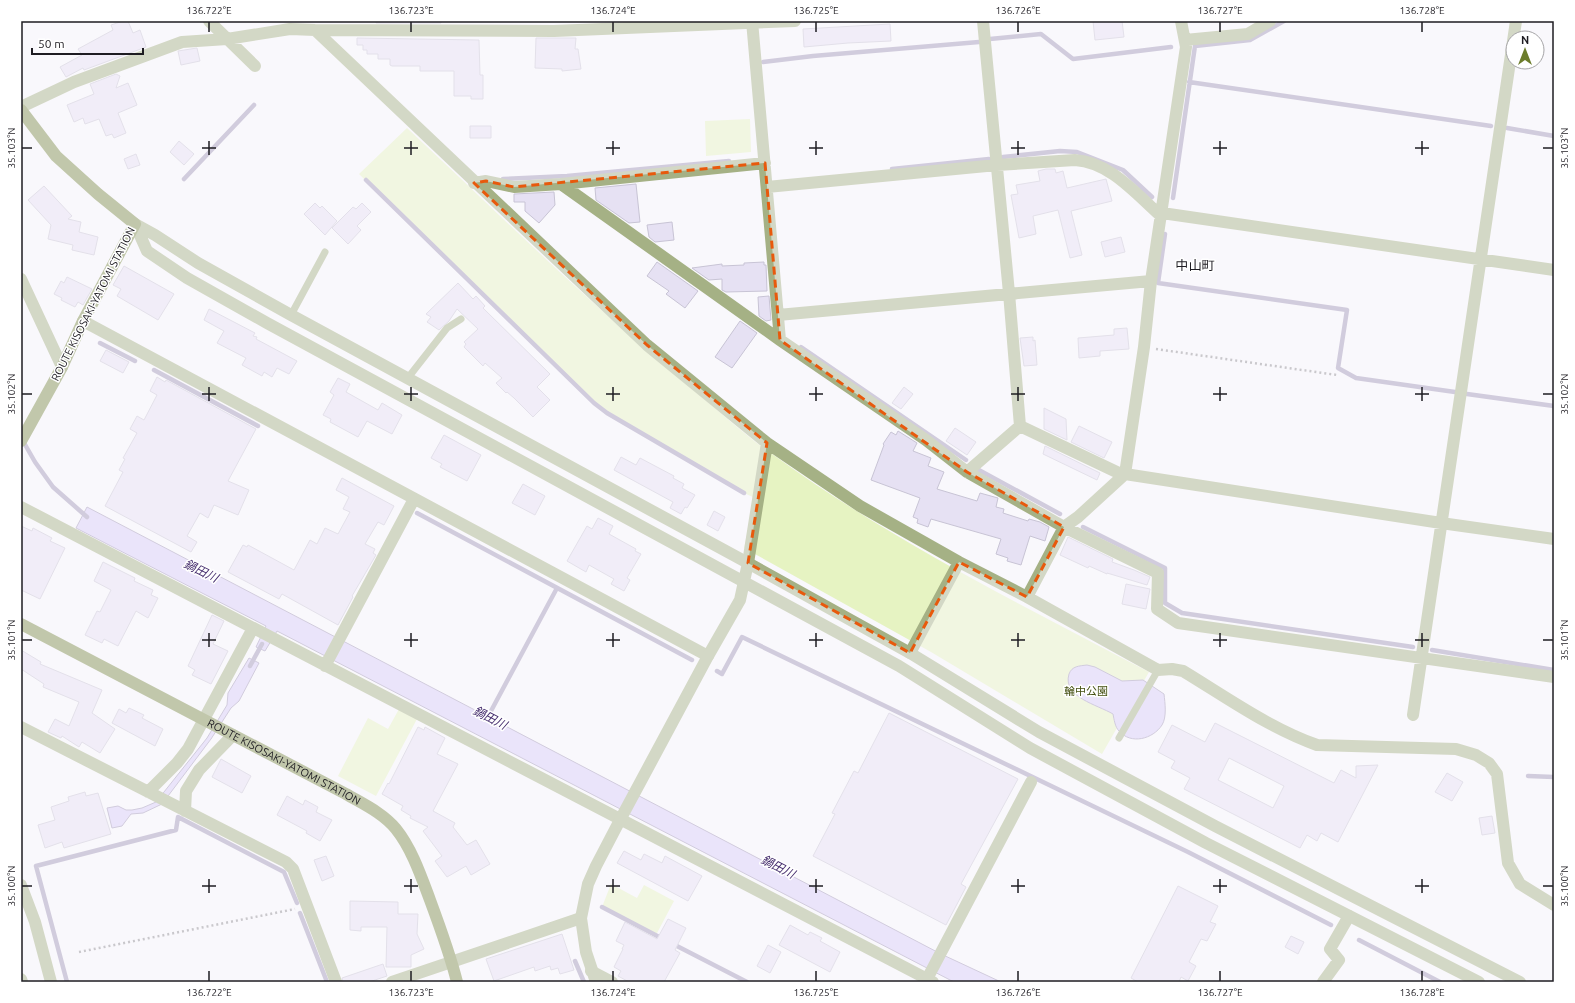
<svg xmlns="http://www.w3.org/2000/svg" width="1575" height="1003" viewBox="0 0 1575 1003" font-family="Ubuntu,'Noto Sans JP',sans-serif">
	<rect width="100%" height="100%" fill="#f9f8fc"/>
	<path fill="#e6f3c2" d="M750,119L751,152L706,156L705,121Z
		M407,128C502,217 595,309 696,392C722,414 747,437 775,456C892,541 1022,605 1149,672L1102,754L931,652L744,548L755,498L744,493L607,413L594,403L359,174Z
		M399,709L417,719L376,796L338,776L368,718L388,729Z
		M611,884L637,898L644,885L674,901L656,935L602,907Z"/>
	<path fill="#d8ccf8" stroke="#a097b8" d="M87,507L941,954L1001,982H955L952,981L277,631L265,651L256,647L266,626L76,528Z
		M249,658L259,663L239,701L231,708L211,739L162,804L143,813L131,814L122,826L112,828L107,808L118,806L126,810H132L142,808L156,802L207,738L227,705L228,693Z
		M1087,665L1095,667L1122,681L1143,680L1164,694C1165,703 1167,717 1162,725C1153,739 1131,745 1119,731C1115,727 1114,719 1113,714C1098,705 1062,697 1069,674C1072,666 1079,666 1087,665Z"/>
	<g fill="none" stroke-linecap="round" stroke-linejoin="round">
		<path stroke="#a097b8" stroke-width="4.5" d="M990,39L1041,34L1073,59L1171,47
			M763,62L813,56L979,42
			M1189,82L1491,126
			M1507,128L1554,136
			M1003,157L1060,151L1077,152L1123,170L1152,197
			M892,169L989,159
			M184,179L254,105
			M503,179L567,176L729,161
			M366,180L594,403L607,413L744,493
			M1173,198L1195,46L1250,40L1284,21
			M1165,234L1158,283L1347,310L1338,368L1356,378L1455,392
			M100,343L135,361
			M801,347L966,460
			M154,370L258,426
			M1467,394L1554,406
			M23,441L35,462L53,487L87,517
			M977,469L1060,514
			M417,513L692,660
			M1083,527L1165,568V603L1182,613L1413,647
			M1432,650L1554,670
			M250,666L262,644
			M717,671L722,674L742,637L1188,852L1331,925
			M491,711L557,588
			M1528,776L1554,777
			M602,907L663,939
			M300,913L327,982
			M1359,940L1440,982
			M673,944L747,982
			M575,961L584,982
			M67,982L36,866L176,830L178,817L284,872L297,903"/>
	</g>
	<path fill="#e6e1f3" stroke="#c8c4d5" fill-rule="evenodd" d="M123,21H128L133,33L140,30L146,47L84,70L83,68L66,77L60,67L82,55L78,49L113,30L111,25Z
		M376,21H441V23H376Z
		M1093,21H1122L1124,37L1095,40Z
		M890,24L891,41L848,43L804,47L803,29Z
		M357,38L479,40L480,75H483V99H471V96H454V71H420V66H392L390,65V59H378V54H367V50H363V45H357Z
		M536,38H576L575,49H578L581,69L562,71V69L535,68Z
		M197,48L200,61L181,65L178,51Z
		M116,74L120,76L116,88L128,83L137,105L118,113L126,133L114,138L112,134L106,136L99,119L85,124L83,118L74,122L67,105L94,94L90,84Z
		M470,126H491V138H470Z
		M179,141L194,154L184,165L170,152Z
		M136,154L140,165L128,169L124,159Z
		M1046,169H1055L1056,173L1063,171L1067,188L1106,179L1112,201L1071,211L1082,255L1070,258L1058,210L1033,216L1036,234L1019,238L1011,195L1018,194L1016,185L1040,181L1038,171Z
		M636,184L640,222L629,223L596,200L595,188Z
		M44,186L72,216L68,219L81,222L79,232L98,237L94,255L72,250L73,245L48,239L51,225L28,200Z
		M554,192L555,205L539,223L525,211V202H514V194Z
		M315,203L320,208L322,206L337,221L325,235L304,214Z
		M362,203L371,212L357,226L361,230L348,244L332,228L353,207L356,209Z
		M672,222L674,240L655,242L649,237L647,225Z
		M1121,237L1125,252L1105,257L1101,242Z
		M657,262L698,291L685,308L666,294L669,291L647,276Z
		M764,262V265H766L767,291L726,292L722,290V279L709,280L692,268L722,264V266L744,265V263Z
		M124,266L174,294L158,320L117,296L121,289L113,285Z
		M67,277L92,289L83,305L78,302L75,307L61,300L62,298L54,294L61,281L64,283Z
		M458,283L473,299L476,296L485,306L483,308L550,374L537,387L550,400L533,417L514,398L507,392L506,393L496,383L502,378L485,363L483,366L464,347L466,344L464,342L478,329L457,309L449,321L439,330L427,322L431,317L426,314Z
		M769,296L771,320L766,321L759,316L758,297Z
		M209,309L255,333L253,336L257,337L256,339L297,361L289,374L277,368L272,377L264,372L262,376L242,365L246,358L217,343L224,331L204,320Z
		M740,321L757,333L732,368L715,357Z
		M1127,328L1129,349L1100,351V356L1079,358L1078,338L1114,335V329Z
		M1033,337V341L1035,340L1037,365L1024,366L1020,338Z
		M106,350L129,362L123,373L100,361Z
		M157,377L165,382L166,380L256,429L228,481L249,490L238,515L214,505L208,518L200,513L187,536L197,542L191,552L105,506L123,472L119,470L125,459L123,458L137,433L130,429L137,416L144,420L157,395L150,391Z
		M338,378L350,384L346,392L378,410L382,403L402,415L392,434L367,421L358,437L330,422L331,419L323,415L334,395L330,392Z
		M904,387L913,394L901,409L892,403Z
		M1044,408L1066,419L1067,440L1044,429Z
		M1079,426L1112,442L1104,458L1071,442Z
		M955,428L976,442L967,455L946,441Z
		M898,431L917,443L913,451L931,458L928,466L944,472L937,489L977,501L980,493L998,498L996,507L1004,509L1003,513L1028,521L1029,519L1040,522L1049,527L1045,541L1030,536L1021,565L1007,561L1008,558L996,554L1001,539L931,519L928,527L917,523L918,519L913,517L920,498L871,480L884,445L883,444L891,432L896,435Z
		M444,435L481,455L467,481L440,467L442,464L431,458Z
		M1045,446L1100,473L1097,480L1043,454Z
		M621,457L636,465L640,458L674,476L673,478L684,484L682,488L695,495L687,508L685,507L681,514L670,508L673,502L614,470Z
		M342,478L394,506L384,525L378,522L365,544L375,549L373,553L376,555L352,596L353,597L338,625L282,594L279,599L228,572L243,545L247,547L248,545L294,570L310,540L317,544L325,528L338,534L350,512L343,509L349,497L336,490Z
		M523,484L545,496L535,515L512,503Z
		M714,511L725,517L718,531L707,525Z
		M598,518L613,526L609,534L636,549L635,551L641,554L627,578L630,580L624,591L611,584L614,579L589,565L586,572L567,561L587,526L592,529Z
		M21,526L32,531L33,528L52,538L50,541L65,548L40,599L21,590Z
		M1068,537L1113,559L1112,562L1134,570L1150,577L1147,585L1107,573V574L1089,566L1088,568L1060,555Z
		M103,562L135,578L134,581L153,590L151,595L158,598L148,618L136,611L118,646L104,639L102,643L85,635L97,611L100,612L111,590L94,581Z
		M1126,584L1150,589L1146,609L1122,604Z
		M212,615L224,621L213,644L228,651L211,684L192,675L195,670L188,666Z
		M21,650L41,662L40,664L102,690L92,713L115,729L100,753L82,742L79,747L62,736L61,738L48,732L55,719L69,726L79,702L43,687L44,684L21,669Z
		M129,708L144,715L142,718L163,729L155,746L112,723L119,709L126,713Z
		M889,713L1018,779L961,884L966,887L946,925L813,856L835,814L832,813L854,771L858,773Z
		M1215,723L1334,783L1341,770L1356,778V766L1378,765L1338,842L1321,833L1317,841L1307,835L1300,848L1184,789L1190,778L1171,768L1175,761L1158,752L1172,725L1205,742ZM1229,758L1284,786L1273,808L1218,780Z
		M418,727L424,730L425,727L445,738L437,754L458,764L433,811L455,823L453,827L467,845L476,840L490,864L471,875L466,866L447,877L435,861L442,856L423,831L428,827L410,818L411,816L401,810L403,806L382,794L388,783L389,784Z
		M221,759L251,776L242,793L212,777Z
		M1447,773L1463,782L1452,801L1435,792Z
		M85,792L86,796L98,793L111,834L64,848L62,842L45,848L38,825L55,820L51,807L69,801L68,797Z
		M287,796L303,805L305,800L318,807L316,812L332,820L320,841L306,833L307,831L277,815Z
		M1492,816L1495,833L1482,835L1479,818Z
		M624,851L641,860L644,854L662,863L665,856L702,876L688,901L617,863Z
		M326,856L334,876L322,881L314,860Z
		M1178,886L1218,906L1210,922L1216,924L1207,941L1201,939L1189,962L1196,966L1188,981L1181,977L1179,982H1138L1131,978Z
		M350,901L398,902V914H418L417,934L424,949L411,955V967H386L387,927H361V931L350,930Z
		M668,919L686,928L675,950L680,953L664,982H629L618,976L621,971L614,967L623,949H622L624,945L616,941L625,922L657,939Z
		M790,925L808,935L810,932L822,938L820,941L840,952L830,972L779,945Z
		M562,934L574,970L560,974L558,968L551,970L550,966L535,971L534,967L494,981L486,959Z
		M1291,936L1304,942L1298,954L1285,947Z
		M768,945L781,952L770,973L757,966Z
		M383,964L387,976L369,982H343L342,978Z"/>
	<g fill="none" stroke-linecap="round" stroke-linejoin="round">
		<path stroke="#8f8e93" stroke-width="2.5" stroke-dasharray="2 3" stroke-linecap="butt" d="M1156,349L1337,375
			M79,952L295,909"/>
		<path stroke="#a5b185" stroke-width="7" d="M291,315L325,252
			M407,379L447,328L461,319
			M1119,738L1158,670"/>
		<path stroke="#a5b185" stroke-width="12" d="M209,21L255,66
			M752,21L780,340
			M983,21L1009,293L1020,426
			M315,30L647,345L767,443L860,506L959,562L1027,597L1158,670L1172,669L1183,671C1226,697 1269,728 1317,745L1456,749L1476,755L1489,763L1497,774L1508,863L1520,884L1554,905
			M1185,40L1248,34L1270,21
			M21,107L74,82L182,42L227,39L290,29L315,30L554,31L795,21
			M474,183L486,181L514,187L561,184L780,340L926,440L967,472L1064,527L1158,573L1157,609L1178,623L1554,677
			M561,184L765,163
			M767,187L997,165L1075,160C1110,162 1136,194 1161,216
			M1162,213L1554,270
			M21,279L62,367
			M778,315L1151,281
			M83,321L708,656
			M1020,426L1123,475
			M967,472L1020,426
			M1125,474L1441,523L1554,539
			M21,507L933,982
			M748,563L767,443
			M1027,597L1064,527L1078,517L1125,474L1144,347L1151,281L1186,47L1181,21
			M910,653L959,562
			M325,666L414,499
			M1413,715L1516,21
			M21,727L286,862L293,869L336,982
			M148,792L177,763L188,749L253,628
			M185,811L186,791L199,770L233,735
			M21,885L35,922L51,982
			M591,971L612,982
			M927,979L1031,782
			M392,982L581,918
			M1323,982L1339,960L1330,949L1349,916"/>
		<path stroke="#a5b185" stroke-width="12" d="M135,224L155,235L198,263L291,315L748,563L910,653L1039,732L1215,826L1520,982
			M135,224L147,251L187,278L267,323L899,666L1030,748L1206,843L1479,982
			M21,979L22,982
			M596,982L586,952L581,918L588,884L596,866L620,820L708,656L740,600L748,563"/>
		<g stroke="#7d8d4a" stroke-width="12">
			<path d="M21,110L56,156L98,194L135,224L83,321L62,367L21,441"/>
			<path id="s1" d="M21,624L346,794C363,804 383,813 396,829C412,849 421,876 430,900C440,927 450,954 457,982"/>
		</g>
	</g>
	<path d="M0 0H1575V1003H0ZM765,163L780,340L967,472L1064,527L1027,597L959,562L910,653L748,563L767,443L647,345L474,183L486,181L514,187Z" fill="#f9f8fc" fill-opacity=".55" fill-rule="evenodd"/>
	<path fill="none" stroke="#e8590c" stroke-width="3" stroke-dasharray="8 5" stroke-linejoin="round" d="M765,163L780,340L967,472L1064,527L1027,597L959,562L910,653L748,563L767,443L647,345L474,183L486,181L514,187Z"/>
	<path fill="none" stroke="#1e1c22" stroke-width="1.5" d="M209,22V32M411,22V32M613,22V32M816,22V32M1018,22V32M1220,22V32M1422,22V32M209,141V155M411,141V155M613,141V155M816,141V155M1018,141V155M1220,141V155M1422,141V155M22,148H32M202,148H216M404,148H418M606,148H620M809,148H823M1011,148H1025M1213,148H1227M1415,148H1429M1543,148H1553M209,387V401M411,387V401M613,387V401M816,387V401M1018,387V401M1220,387V401M1422,387V401M22,394H32M202,394H216M404,394H418M606,394H620M809,394H823M1011,394H1025M1213,394H1227M1415,394H1429M1543,394H1553M209,633V647M411,633V647M613,633V647M816,633V647M1018,633V647M1220,633V647M1422,633V647M22,640H32M202,640H216M404,640H418M606,640H620M809,640H823M1011,640H1025M1213,640H1227M1415,640H1429M1543,640H1553M209,879V893M411,879V893M613,879V893M816,879V893M1018,879V893M1220,879V893M1422,879V893M22,886H32M202,886H216M404,886H418M606,886H620M809,886H823M1011,886H1025M1213,886H1227M1415,886H1429M1543,886H1553M209,971V981M411,971V981M613,971V981M816,971V981M1018,971V981M1220,971V981M1422,971V981"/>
	<g text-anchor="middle" stroke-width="3" stroke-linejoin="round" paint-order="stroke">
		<g font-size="11" fill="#1e1c22" stroke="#fff">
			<text transform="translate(93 304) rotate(-63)" y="4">ROUTE KISOSAKI-YATOMI STATION</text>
			<text dy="4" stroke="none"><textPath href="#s1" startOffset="297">ROUTE KISOSAKI-YATOMI STATION</textPath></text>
		</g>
		<g font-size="11" fill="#434f11" stroke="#fff">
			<text x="1086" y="695">輪中公園</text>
		</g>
		<g font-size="12" font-style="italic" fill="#452d6d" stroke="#fff">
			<text transform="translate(201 571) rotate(26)" y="4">鍋田川</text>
			<text transform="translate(490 718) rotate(27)" y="4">鍋田川</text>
			<text transform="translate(778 867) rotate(27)" y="4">鍋田川</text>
		</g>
		<g font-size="13" fill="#1e1c22" stroke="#fff">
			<text x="1195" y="270">中山町</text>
		</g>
	</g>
	<rect width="1575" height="1003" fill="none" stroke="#ffffff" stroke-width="44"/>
	<g transform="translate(1525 50)"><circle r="19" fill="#ffffff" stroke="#a5a4a7"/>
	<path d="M0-3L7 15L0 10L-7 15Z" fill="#6c7c2b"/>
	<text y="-6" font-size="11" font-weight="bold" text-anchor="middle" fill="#1e1c22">N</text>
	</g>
	<path d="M32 48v6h111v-6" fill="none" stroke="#1e1c22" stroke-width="2"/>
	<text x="38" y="48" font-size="12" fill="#1e1c22" stroke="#ffffff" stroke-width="3" paint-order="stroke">50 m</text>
	<rect x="22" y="22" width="1531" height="959" fill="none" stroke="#1e1c22" stroke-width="1.5"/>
	<g font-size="10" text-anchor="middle" fill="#1e1c22">
		<text x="209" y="14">136.722°E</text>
		<text x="411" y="14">136.723°E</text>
		<text x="613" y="14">136.724°E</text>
		<text x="816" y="14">136.725°E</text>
		<text x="1018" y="14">136.726°E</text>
		<text x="1220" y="14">136.727°E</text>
		<text x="1422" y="14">136.728°E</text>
		<text transform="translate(11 148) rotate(-90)" y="4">35.103°N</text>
		<text transform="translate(1564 148) rotate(-90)" y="4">35.103°N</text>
		<text transform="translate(11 394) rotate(-90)" y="4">35.102°N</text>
		<text transform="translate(1564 394) rotate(-90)" y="4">35.102°N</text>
		<text transform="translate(11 640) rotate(-90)" y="4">35.101°N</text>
		<text transform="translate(1564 640) rotate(-90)" y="4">35.101°N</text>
		<text transform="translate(11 886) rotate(-90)" y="4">35.100°N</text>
		<text transform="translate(1564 886) rotate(-90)" y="4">35.100°N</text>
		<text x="209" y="996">136.722°E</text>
		<text x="411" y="996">136.723°E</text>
		<text x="613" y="996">136.724°E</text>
		<text x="816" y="996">136.725°E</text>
		<text x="1018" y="996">136.726°E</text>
		<text x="1220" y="996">136.727°E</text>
		<text x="1422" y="996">136.728°E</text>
	</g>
</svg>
